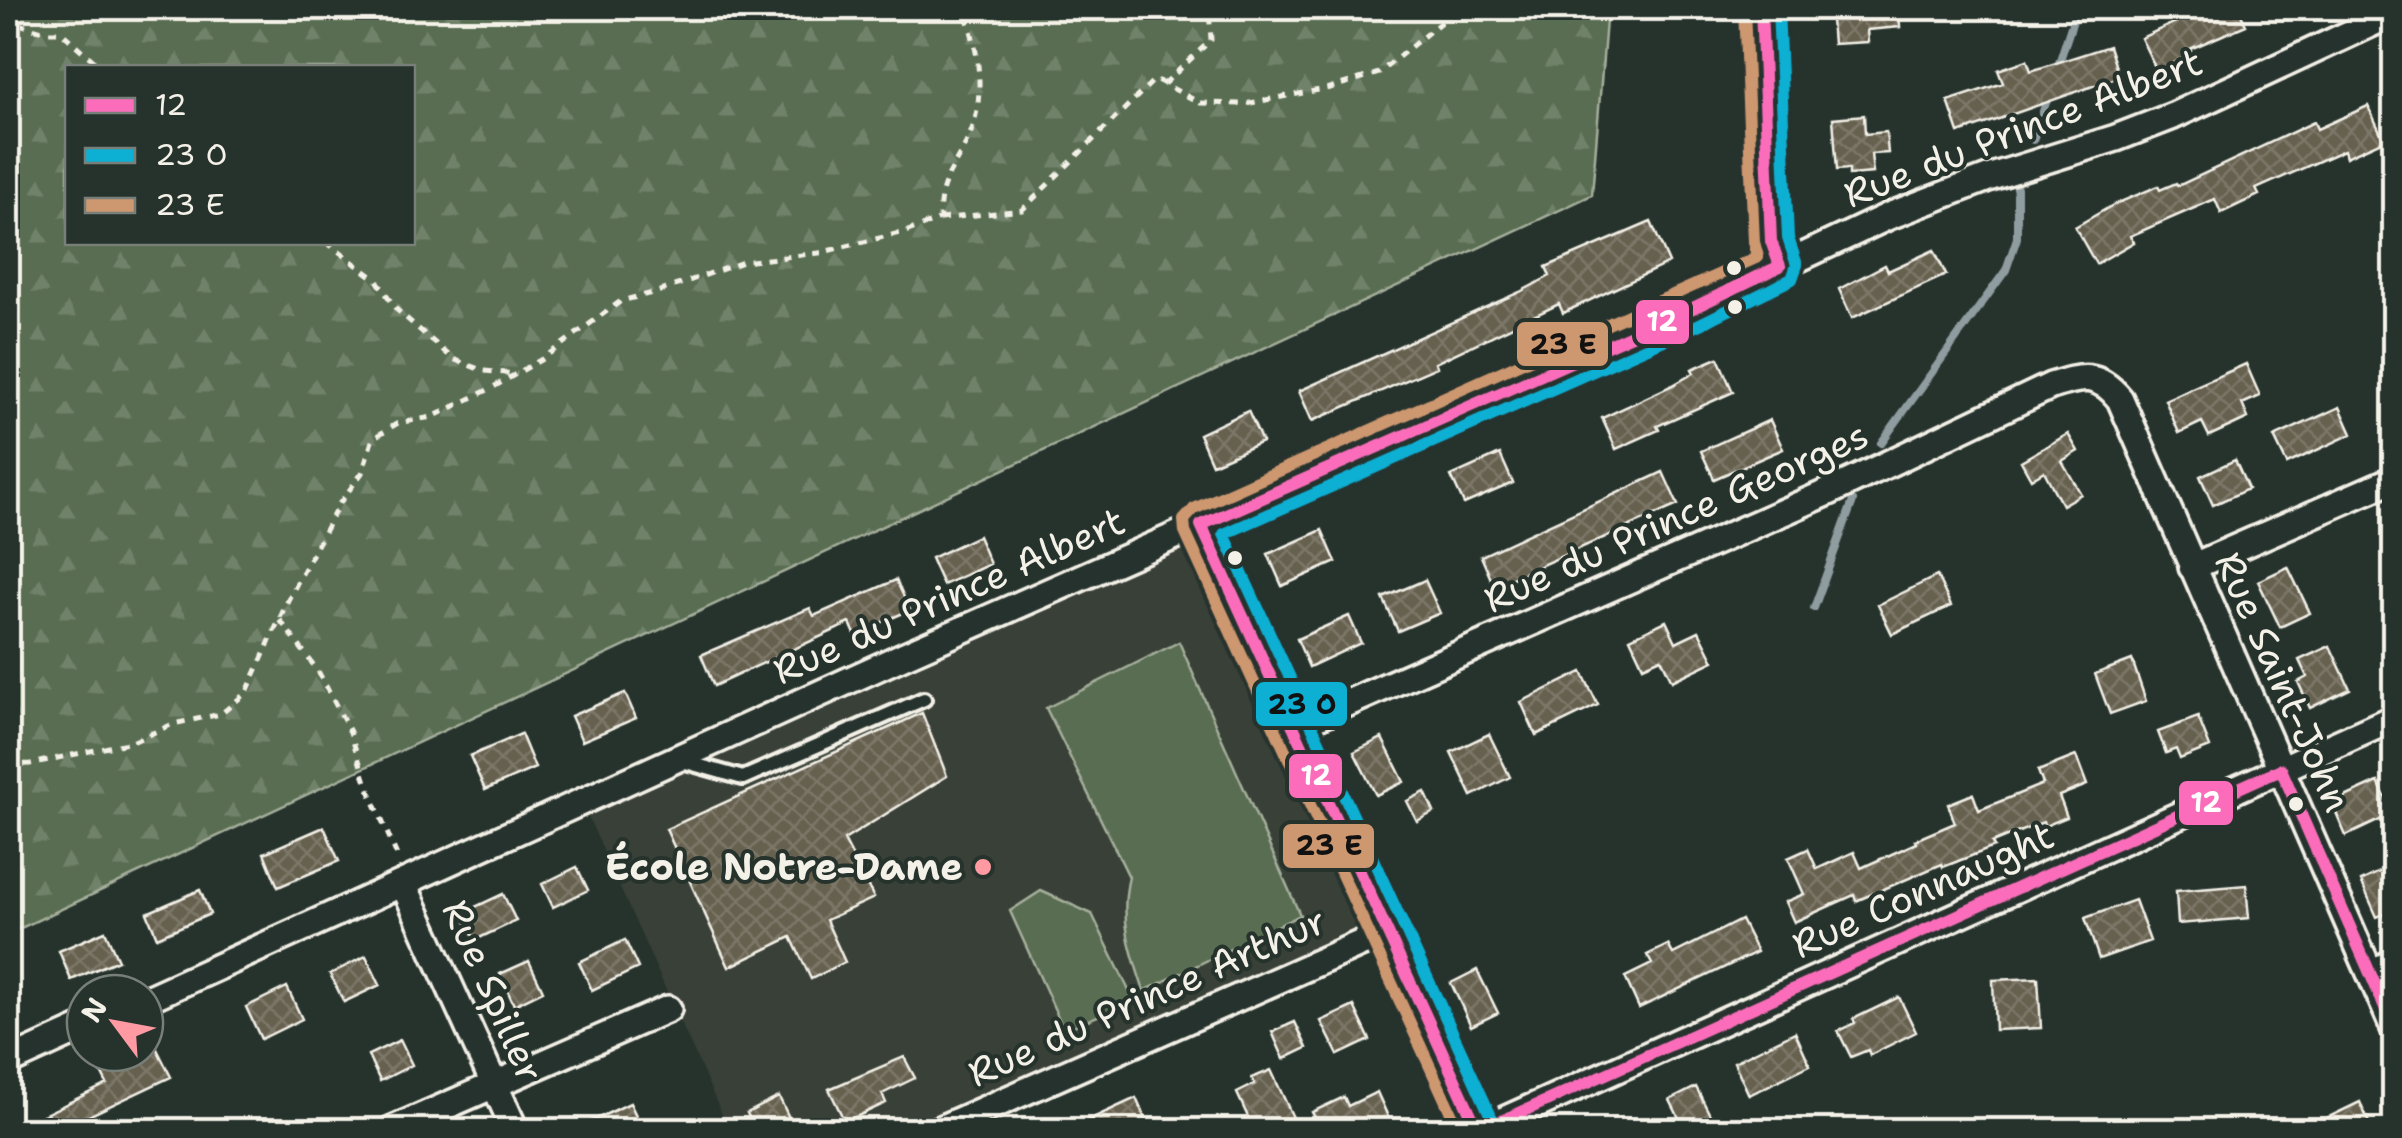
<svg xmlns="http://www.w3.org/2000/svg" width="2402" height="1138" viewBox="0 0 2402 1138" font-family="'Shantell Sans',sans-serif">
	<defs>
		<pattern id="forest-firs" width="22" height="20" patternUnits="userSpaceOnUse" patternTransform="scale(2.5)"><rect width="22" height="20" fill="#586d51"/><path d="M5 1l3.5 6h-7zM16 11l3.5 6h-7z" fill="#71826a"/></pattern>
		<pattern id="building-cross-hatch" width="8" height="8" patternUnits="userSpaceOnUse" patternTransform="scale(2.5)"><rect width="8" height="8" fill="#66604f"/><path d="M0 0l8 8M0 8l8-8" fill="none" stroke="#7c7768"/></pattern>
	</defs>
	<rect width="100%" height="100%" fill="#26332d"/>
	<filter id="ink" filterUnits="userSpaceOnUse"><feTurbulence type="fractalNoise" baseFrequency=".01" numOctaves="2"/><feDisplacementMap in="SourceGraphic" scale="20" xChannelSelector="R" yChannelSelector="G"/><feConvolveMatrix kernelMatrix="1 2 1 2 8 2 1 2 1" color-interpolation-filters="sRGB"/></filter>
	<g filter="url(#ink)">
		<path fill="#394037" d="M1201,525L1387,932L938,1130H729L581,801Z"/>
		<path fill="#586d51" stroke="#a6af9c" stroke-width="2.5" d="M1179,642L1300,915L1144,991C1131,953 1119,918 1129,877L1046,708Z
			M1041,891L1092,914L1134,1001L1064,1030L1010,911Z"/>
		<path fill="url(#forest-firs)" stroke="#a6af9c" stroke-width="2.5" fill-rule="evenodd" d="M8,8H1607L1592,195L8,934ZM68,68H412V242H68Z"/>
		<g fill="none" stroke-linecap="round" stroke-linejoin="round">
			<path stroke="#8f9ca0" stroke-width="8" d="M2057,69L2077,8
				M2033,140L2048,97
				M1881,443L2006,270L2017,238V188
				M1814,608L1853,501"/>
		</g>
		<path fill="url(#building-cross-hatch)" stroke="#f4f1e8" stroke-width="2.5" d="M1830,8H1899L1900,27L1867,30L1868,42L1833,44Z
			M2206,8H2238L2246,25L2190,49L2192,54L2157,71L2141,38Z
			M2109,46L2119,77L1959,133L1948,101L2003,83L1998,70L2027,60L2031,71Z
			M2368,106L2384,140L2346,157L2344,150L2256,189L2259,195L2221,213L2215,199L2130,236L2134,242L2096,264L2075,227L2113,205L2158,186L2160,190L2176,183L2178,186L2314,122L2317,129Z
			M1864,115L1865,134L1886,132L1888,153L1871,154L1873,173L1849,175V169L1837,170L1833,118Z
			M1651,222L1669,263L1563,313L1559,304L1435,363L1437,367L1312,421L1299,391L1520,292L1550,276L1546,267Z
			M1934,250L1946,275L1852,318L1839,289L1885,265L1888,271Z
			M1718,358L1733,392L1657,426L1659,430L1616,449L1602,418L1673,385L1694,373L1692,369Z
			M2246,364L2260,396L2242,404L2248,418L2209,436L2202,422L2179,433L2165,400Z
			M2340,407L2352,434L2287,464L2274,437Z
			M1248,411L1262,442L1212,464L1199,434Z
			M1770,420L1783,449L1714,479L1701,451Z
			M2068,434L2078,451L2062,461L2081,494L2062,505L2044,471L2031,479L2021,461Z
			M1500,454L1513,483L1464,504L1451,476Z
			M2235,460L2248,489L2213,505L2200,476Z
			M1663,472L1678,505L1494,586L1481,556Z
			M1322,530L1336,562L1282,586L1268,554Z
			M978,536L990,564L943,585L931,558Z
			M2288,567L2310,613L2280,627L2258,581Z
			M1937,576L1951,606L1892,634L1878,605Z
			M896,580L910,610L855,634L850,623L714,686L701,655L810,608L814,616Z
			M1425,580L1440,613L1398,631L1383,598Z
			M1349,616L1361,643L1309,667L1297,639Z
			M1666,621L1676,642L1699,631L1714,661L1672,681L1661,658L1643,666L1630,638Z
			M2330,646L2350,689L2310,708L2298,682L2307,677L2299,660Z
			M2132,660L2146,701L2110,714L2095,674Z
			M1582,672L1598,705L1536,735L1521,702Z
			M625,693L636,718L582,741L571,716Z
			M922,713L947,776L844,840L874,898L826,920L845,962L811,979L791,937L729,967L666,829Z
			M2198,717L2210,747L2180,759L2176,749L2166,753L2158,732Z
			M521,734L535,768L485,790L470,756Z
			M1489,734L1510,777L1472,796L1451,752Z
			M1382,738L1404,782L1376,795L1354,752Z
			M2076,756L2087,785L2059,796L2067,817L2045,826L2043,822L1992,843L1994,847L1943,867L1942,864L1856,901L1854,895L1794,922L1785,902L1804,894L1788,858L1808,849L1817,869L1854,852L1861,868L1916,843L1915,840L1955,823L1948,804L1973,794L1979,810L2043,784L2038,771Z
			M2378,782L2393,814L2346,836L2332,803Z
			M1425,792L1434,812L1417,821L1407,801Z
			M324,827L339,861L278,887L264,853Z
			M2394,865V910L2377,917L2361,881Z
			M577,867L588,890L553,907L542,884Z
			M2246,885L2249,918L2178,924L2176,891Z
			M200,890L210,914L157,937L147,913Z
			M503,894L516,921L475,940L462,913Z
			M2135,900L2150,941L2099,959L2085,918Z
			M1741,920L1757,952L1639,1008L1625,977L1652,964L1647,955L1668,945L1673,954Z
			M105,931L118,960L71,980L59,951Z
			M625,940L638,968L592,990L579,962Z
			M366,956L380,985L344,1002L330,974Z
			M529,961L543,991L514,1005L500,974Z
			M1477,970L1498,1013L1471,1026L1451,983Z
			M2038,978L2041,1028L1995,1030L1993,980Z
			M287,987L302,1019L261,1039L246,1007Z
			M1899,997L1916,1032L1870,1055L1868,1050L1851,1057L1838,1031L1855,1023L1853,1019Z
			M1354,1006L1370,1040L1338,1055L1321,1021Z
			M1295,1022L1307,1048L1284,1059L1272,1032Z
			M1795,1032L1810,1065L1749,1095L1734,1062Z
			M400,1040L412,1065L380,1081L368,1055Z
			M154,1043L171,1077L86,1117L89,1124L76,1130H12L107,1084L101,1072L134,1053H145V1048Z
			M904,1057L915,1078L882,1094L886,1103L845,1122L829,1089Z
			M1271,1070L1296,1124L1282,1130H1275L1272,1124L1254,1130L1237,1093L1255,1084L1252,1078Z
			M1696,1087L1712,1119L1685,1130L1670,1100Z
			M1377,1092L1389,1119L1365,1130H1321L1312,1112L1344,1097L1348,1106Z
			M779,1097L795,1130H755L747,1113Z
			M1136,1098L1150,1130H1067Z
			M2360,1102L2370,1125L2359,1130H2302Z
			M630,1103L643,1130H573Z"/>
		<g fill="none" stroke-linecap="round" stroke-linejoin="round">
			<g stroke="#f4f1e8" stroke-width="20">
				<path id="service" d="M679,760L743,778L924,699"/>
			</g>
			<g stroke="#f4f1e8" stroke-width="32">
				<path id="minor" d="M1761,8L1771,241L1780,266
					M1201,525L1478,1130
					M2192,567L2394,479
					M1291,728L1831,491L2051,386C2082,376 2098,372 2120,399L2394,1028
					M403,883L515,1130
					M2370,973L2394,962
					M145,1000L905,655L1693,308L1889,216L1988,178L2116,138L2173,116L2394,13
					M8,1062L85,1027
					M391,1130L668,1009
					M938,1130L1387,932
					M1482,1130L2394,718"/>
			</g>
			<path stroke="#f4f1e8" stroke-width="5" stroke-dasharray="8 8" stroke-linecap="butt" d="M14,8L19,24L46,32H61L102,68
				M1164,84L1211,40L1209,8
				M940,219L1022,210L1155,79L1200,103L1245,104L1330,88L1379,73L1458,8
				M326,242L377,280L396,309L453,359L484,371L517,374
				M280,620L318,671L350,732L367,785L398,858
				M8,765L30,764L132,742L173,724L221,714L247,692L288,600L339,504L362,473L373,438L398,423L432,417L490,389L542,359L621,301L660,291L743,262L819,253L908,231L940,219C937,185 954,168 968,139C987,98 979,47 963,8"/>
			<use href="#service" stroke="#26332d" stroke-width="12"/>
			<use href="#minor" stroke="#26332d" stroke-width="25"/>
			<g stroke="#26332d" stroke-width="20">
				<path id="bus-1" d="M1478,1130L1201,525L1693,308L1780,266L1771,241L1761,8
					M1482,1130L2281,769L2394,1028"/>
			</g>
			<g stroke="#26332d" stroke-width="20">
				<path id="bus-2" d="M1494,1123L1224,534L1700,324L1792,279L1797,265L1788,238L1778,8"/>
			</g>
			<g stroke="#26332d" stroke-width="20">
				<path id="bus-3" d="M1459,1130L1185,532L1184,520L1194,509L1758,257L1754,242L1744,9"/>
			</g>
			<use href="#bus-1" stroke="#fb6dba" stroke-width="12"/>
			<use href="#bus-2" stroke="#0dafd3" stroke-width="12"/>
			<use href="#bus-3" stroke="#cd976f" stroke-width="12"/>
		</g>
	</g>
	<g fill="#f4f1e8" stroke="#26332d" stroke-width="4">
		<circle cx="1734" cy="268" r="9"/>
		<circle cx="1735" cy="307" r="9"/>
		<circle cx="1235" cy="558" r="9"/>
		<circle cx="2296" cy="804" r="9"/>
	</g>
	<circle fill="#ff9aa2" stroke="#26332d" stroke-width="4" cx="983" cy="867" r="10"/>
	<g text-anchor="middle" stroke-width="8" stroke-linejoin="round" paint-order="stroke">
		<g font-size="38" fill="#f4f1e8" stroke="#26332d">
			<text transform="translate(2023 128) rotate(-21)" y="13">Rue du Prince Albert</text>
			<text transform="translate(1676 517) rotate(-24)" y="13">Rue du Prince Georges</text>
			<text transform="translate(949 596) rotate(-24)" y="13">Rue du Prince Albert</text>
			<text transform="translate(2283 682) rotate(66)" y="13">Rue Saint-John</text>
			<text transform="translate(1923 890) rotate(-24)" y="13">Rue Connaught</text>
			<text transform="translate(493 991) rotate(66)" y="13">Rue Spiller</text>
			<text transform="translate(1147 997) rotate(-24)" y="13">Rue du Prince Arthur</text>
		</g>
		<g font-size="38" font-weight="bold" fill="#f4f1e8" stroke="#26332d" text-anchor="end">
			<text x="963" y="880">École Notre-Dame</text>
		</g>
	</g>
	<g stroke="#26332d" stroke-width="4">
		<rect x="1634" y="298" width="57" height="48" rx="10" fill="#fb6dba"/>
		<rect x="1515" y="320" width="95" height="48" rx="10" fill="#cd976f"/>
		<rect x="1254" y="680" width="95" height="48" rx="10" fill="#0dafd3"/>
		<rect x="1287" y="752" width="57" height="48" rx="10" fill="#fb6dba"/>
		<rect x="2177" y="779" width="58" height="48" rx="10" fill="#fb6dba"/>
		<rect x="1281" y="822" width="95" height="48" rx="10" fill="#cd976f"/>
	</g>
	<g font-size="28" text-anchor="middle" font-weight="bold" fill="#fff">
		<text x="1662" y="331">12</text>
		<text x="1316" y="785">12</text>
		<text x="2206" y="812">12</text>
	</g>
	<g font-size="28" text-anchor="middle" font-weight="bold" fill="#111">
		<text x="1563" y="354">23 E</text>
		<text x="1302" y="714">23 O</text>
		<text x="1329" y="855">23 E</text>
	</g>
	<rect width="2402" height="1138" fill="none" stroke="#26332d" stroke-width="40"/>
	<rect x="20" y="20" width="2362" height="1098" fill="none" stroke="#f4f1e8" stroke-width="4" filter="url(#ink)"/>
	<rect x="65" y="65" width="350" height="180" fill="#26332d" stroke="#787f78" stroke-width="2.5"/>
	<rect x="85" y="98" width="50" height="15" fill="#fb6dba" stroke="#787f78" stroke-width="2.5"/>
	<text x="155" y="115" font-size="30" fill="#f4f1e8">12</text>
	<rect x="85" y="148" width="50" height="15" fill="#0dafd3" stroke="#787f78" stroke-width="2.5"/>
	<text x="155" y="165" font-size="30" fill="#f4f1e8">23 O</text>
	<rect x="85" y="198" width="50" height="15" fill="#cd976f" stroke="#787f78" stroke-width="2.5"/>
	<text x="155" y="215" font-size="30" fill="#f4f1e8">23 E</text>
	<g transform="translate(115 1023) rotate(302)"><circle r="48" fill="#26332d" stroke="#787f78" stroke-width="2.5"/>
	<path d="M0-8L18 38L0 25L-18 38Z" fill="#ff9aa2"/>
	<text y="-15" font-size="28" font-weight="bold" text-anchor="middle" fill="#f4f1e8">N</text>
	</g>
</svg>
